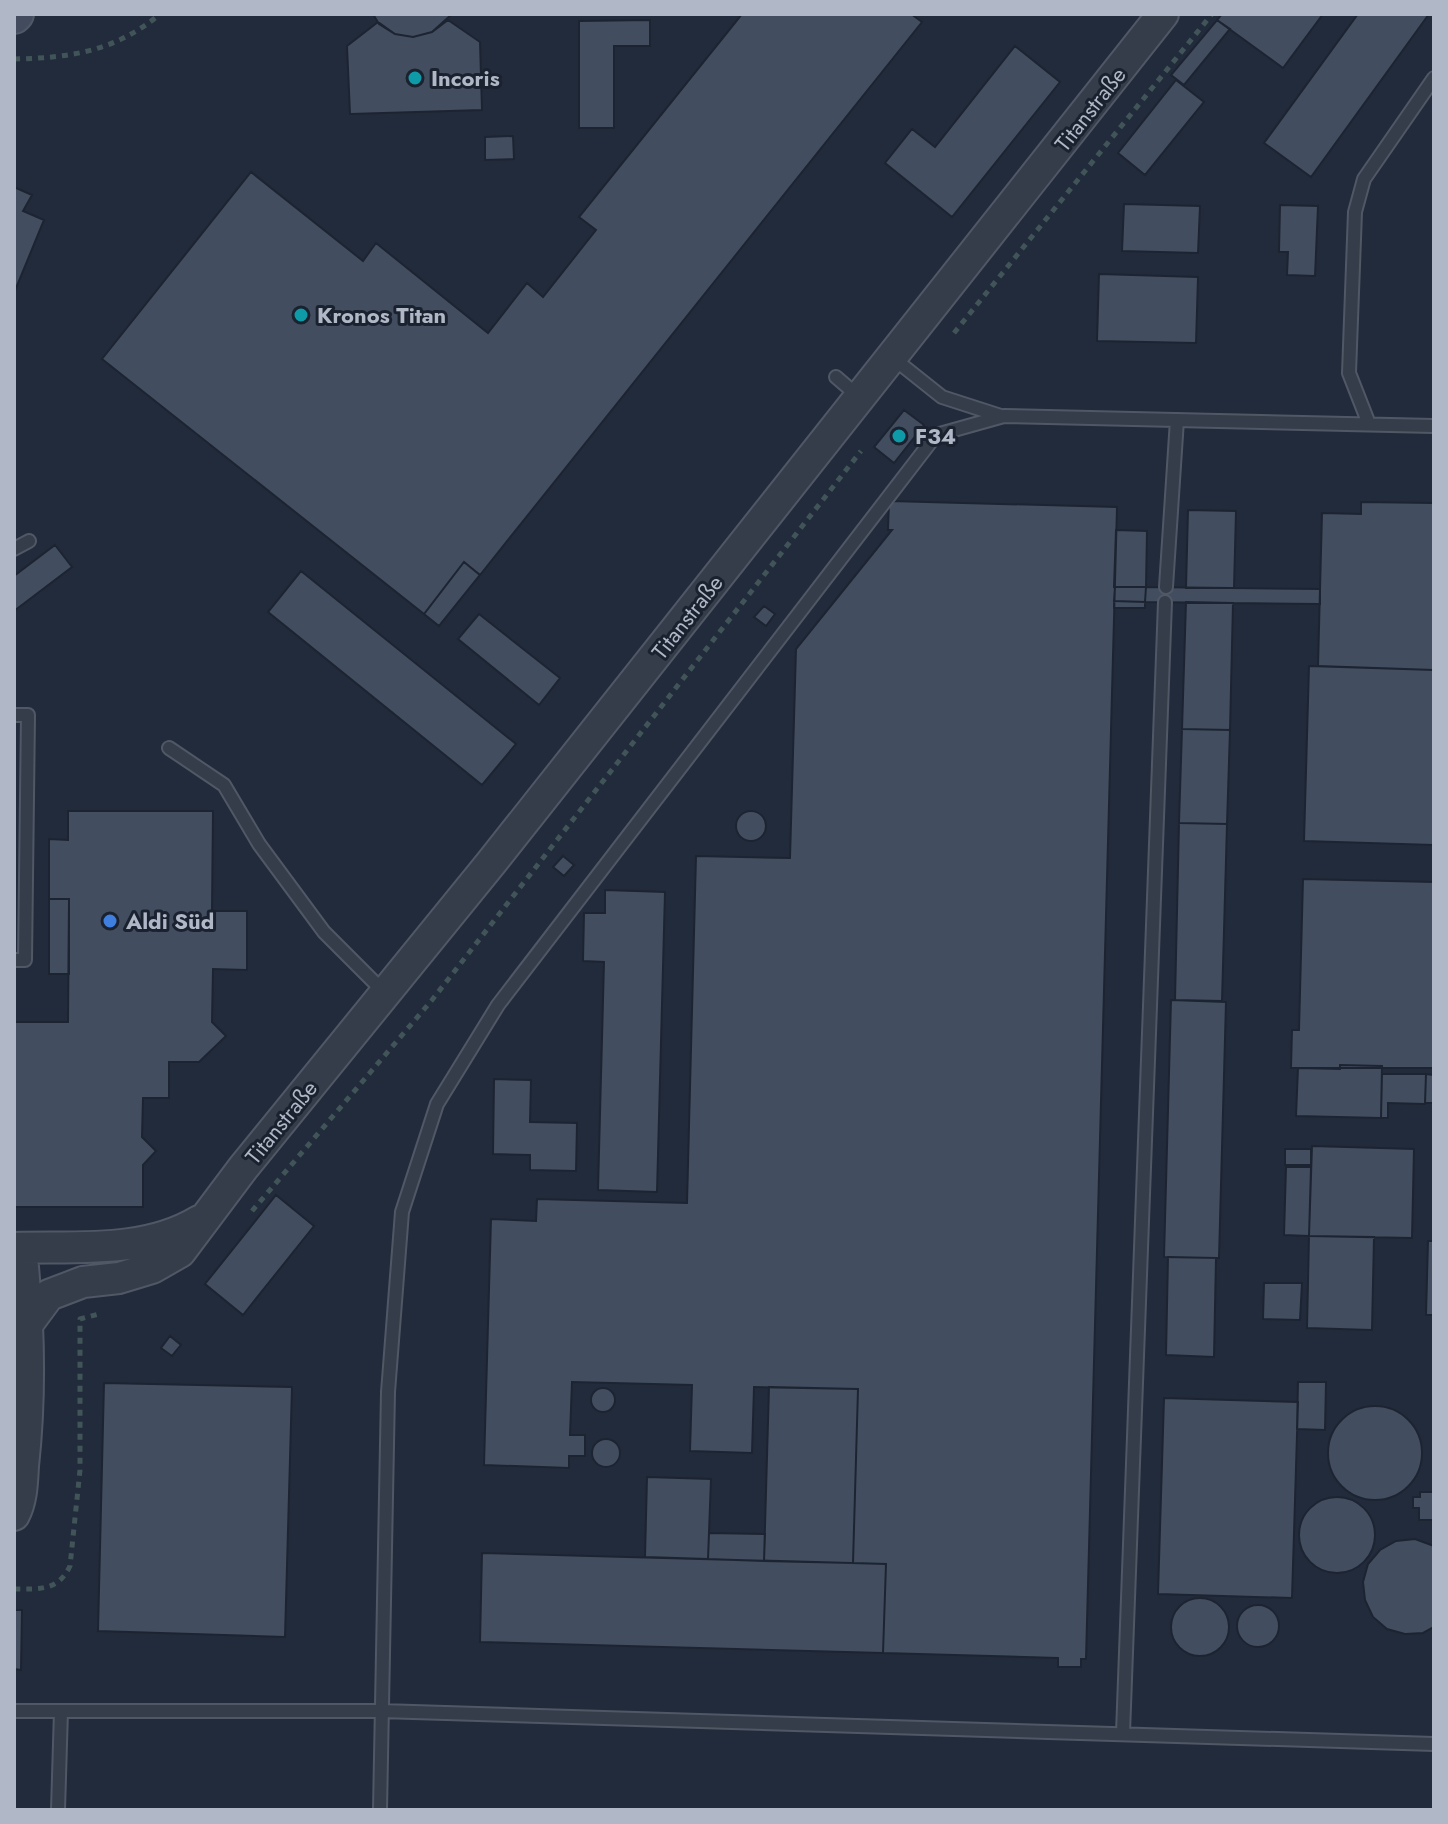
<svg xmlns="http://www.w3.org/2000/svg" width="1448" height="1824" viewBox="0 0 1448 1824" font-family="Jost,sans-serif">
	<rect width="100%" height="100%" fill="#222b3b"/>
	<path fill="#424e60" stroke="#1d2431" stroke-width="2" d="M373,14H452L432,32L413,37L395,34L379,24Z
		M742,14H911L922,22L480,575L464,562L424,614L102,359L251,172L363,261L376,243L488,333L527,283L543,297L596,230L579,217Z
		M1222,14H1323L1283,68L1217,20Z
		M1358,14H1429L1311,177L1264,143Z
		M448,20L480,42L482,110L350,114L347,46L378,22L395,34L413,37L432,32Z
		M650,20V46H614V128H579V21Z
		M1217,20L1230,29L1184,85L1171,75Z
		M1015,46L1060,82L952,217L885,163L912,129L935,147Z
		M1176,80L1204,102L1145,175L1118,153Z
		M513,136L514,159L485,160V137Z
		M14,187L32,195L23,211L44,220L14,293Z
		M1124,204L1200,206L1198,253L1122,251Z
		M1280,205L1318,206L1315,276L1287,275L1288,252H1279Z
		M1099,274L1198,277L1196,343L1097,341Z
		M904,410L924,425L894,463L874,447Z
		M889,501L1117,507L1086,1659H1081V1667H1058V1658L883,1653L886,1564L853,1563L858,1389L754,1387L752,1453L690,1451L692,1385L572,1382L570,1435H585V1456H569V1468L484,1465L491,1219L536,1221L537,1199L687,1203L696,856L790,858L796,649L892,530H888Z
		M1361,502L1434,503V670L1318,666L1322,513L1361,514Z
		M1188,510L1236,511L1234,588H1186Z
		M1116,530L1147,531L1146,587H1114Z
		M55,545L72,567L14,611V576Z
		M464,562L480,575L439,626L424,614Z
		M301,571L516,744L482,785L268,612Z
		M1115,587H1146L1145,602L1114,601Z
		M1146,587L1320,589V604L1145,602Z
		M1114,601L1145,602V608H1114Z
		M1186,602L1233,603L1230,730L1182,729Z
		M764,606L775,614L766,626L754,617Z
		M479,614L560,678L539,705L458,639Z
		M1309,666L1434,670V845L1304,841Z
		M1182,729L1230,730L1227,824L1179,823Z
		M736 826a15 15 0 1 1 30 0a15 15 0 1 1-30 0Z
		M68,811H213L212,911H247V970L213,969L212,1022L226,1036L199,1062H169V1098H143L142,1137L156,1151L143,1165V1207H14V1022H68L69,899H49V839L68,840Z
		M1179,823L1227,824L1222,1001L1175,1000Z
		M563,856L574,865L564,876L553,867Z
		M1303,879L1434,882V1068H1291L1292,1030H1299Z
		M605,890L665,892L657,1192L598,1190L604,962L583,961L584,913H605Z
		M49,899H69V974H49Z
		M1171,1000L1226,1002L1219,1258L1164,1257Z
		M1340,1065L1382,1066L1381,1118L1296,1116L1298,1068L1340,1069Z
		M1382,1074H1426L1425,1104L1388,1103V1118H1381Z
		M1426,1074L1434,1075V1103H1425Z
		M494,1079L531,1080L530,1122L577,1123L576,1171L530,1170V1155L493,1154Z
		M1312,1146L1414,1149L1412,1238L1309,1236Z
		M1285,1149H1311V1165H1285Z
		M1286,1167H1311L1309,1236L1284,1235Z
		M276,1195L314,1226L243,1315L205,1284Z
		M1309,1236L1374,1237L1372,1330L1307,1328Z
		M1428,1241H1434V1315H1426Z
		M1168,1257L1216,1258L1214,1357L1166,1355Z
		M1264,1283H1302L1300,1320L1263,1319Z
		M170,1336L181,1345L172,1356L161,1348Z
		M1298,1382H1326L1325,1430L1297,1429Z
		M104,1383L292,1387L285,1637L98,1631Z
		M769,1387L858,1389L853,1563L764,1561Z
		M591 1400a12 12 0 1 1 24 0a12 12 0 1 1-24 0Z
		M1164,1398L1298,1402L1292,1598L1158,1594Z
		M1328 1453a47 47 0 1 1 94 0a47 47 0 1 1-94 0Z
		M592 1453a14 14 0 1 1 28 0a14 14 0 1 1-28 0Z
		M647,1477L711,1479L708,1559L645,1557Z
		M1420,1492H1434V1520H1419V1508H1413V1497H1420Z
		M1299 1535a38 38 0 1 1 76 0a38 38 0 1 1-76 0Z
		M709,1533L765,1534L764,1561L708,1559Z
		M1415,1539L1434,1546V1627L1423,1633L1405,1634L1387,1629L1373,1617L1365,1600L1363,1582L1368,1564L1380,1550L1396,1541Z
		M482,1553L886,1564L883,1653L480,1642Z
		M1171 1627a29 29 0 1 1 58 0a29 29 0 1 1-58 0Z
		M1237 1626a21 21 0 1 1 42 0a21 21 0 1 1-42 0Z
		M14,1610H22L21,1670L14,1669Z"/>
	<g fill="none" stroke-linecap="round" stroke-linejoin="round">
		<g stroke="#505866" stroke-width="16">
			<path id="service" d="M893,358L942,397L1001,416
				M836,377L858,396
				M1369,424L1349,373L1355,212L1364,179L1434,78
				M14,549L29,541
				M1166,587L1177,420
				M14,715H28L25,960H14
				M169,748L224,785L259,844L324,932L385,993
				M14,1711H381L1434,1744
				M1123,1733L1165,602
				M58,1810L61,1711
				M380,1810L388,1392L402,1212L437,1104L498,1005L936,435L1004,416L1434,426"/>
		</g>
		<g stroke="#505866" stroke-width="34">
			<path id="tertiary" d="M14,1248C76,1246 144,1254 199,1221
				M29,1322L49,1295L83,1282L119,1278L152,1268L180,1252L243,1168L491,863L1163,14
				M14,1515C22,1500 22,1482 23,1466C31,1393 29,1320 21,1248"/>
		</g>
		<g stroke="#505866" stroke-width="38">
			<path id="secondary" d="M14,16L16,14"/>
		</g>
		<path stroke="#415559" stroke-width="5" stroke-dasharray="6 6" stroke-linecap="butt" d="M14,59C70,58 116,51 160,14
			M954,333L1212,14
			M252,1211L432,1000L861,451
			M14,1589C40,1589 58,1591 70,1566L80,1470V1319L99,1314"/>
		<use href="#service" stroke="#353d4b" stroke-width="12"/>
		<use href="#tertiary" stroke="#353d4b" stroke-width="30"/>
		<use href="#secondary" stroke="#434c5e" stroke-width="34"/>
	</g>
	<g fill="#0f9aa8" stroke="#1b222f" stroke-width="3">
		<circle cx="415" cy="78" r="8"/>
		<circle cx="301" cy="315" r="8"/>
		<circle cx="899" cy="436" r="8"/>
	</g>
	<circle fill="#3f7fe0" stroke="#1b222f" stroke-width="3" cx="110" cy="921" r="8"/>
	<g text-anchor="middle" stroke-width="6" stroke-linejoin="round" paint-order="stroke">
		<g font-size="22" font-weight="bold" fill="#b0b8c7" stroke="#1b222f" text-anchor="start">
			<text x="431" y="86">Incoris</text>
			<text x="317" y="323">Kronos Titan</text>
			<text x="915" y="444">F34</text>
			<text x="126" y="929">Aldi Süd</text>
		</g>
		<g font-size="22" fill="#b0b8c7" stroke="#1b222f">
			<text transform="translate(1090 109) rotate(-52)" y="8">Titanstraße</text>
			<text transform="translate(687 617) rotate(-52)" y="8">Titanstraße</text>
			<text transform="translate(281 1122) rotate(-51)" y="8">Titanstraße</text>
		</g>
	</g>
	<rect width="1448" height="1824" fill="none" stroke="#b0b8c7" stroke-width="32"/>
</svg>
